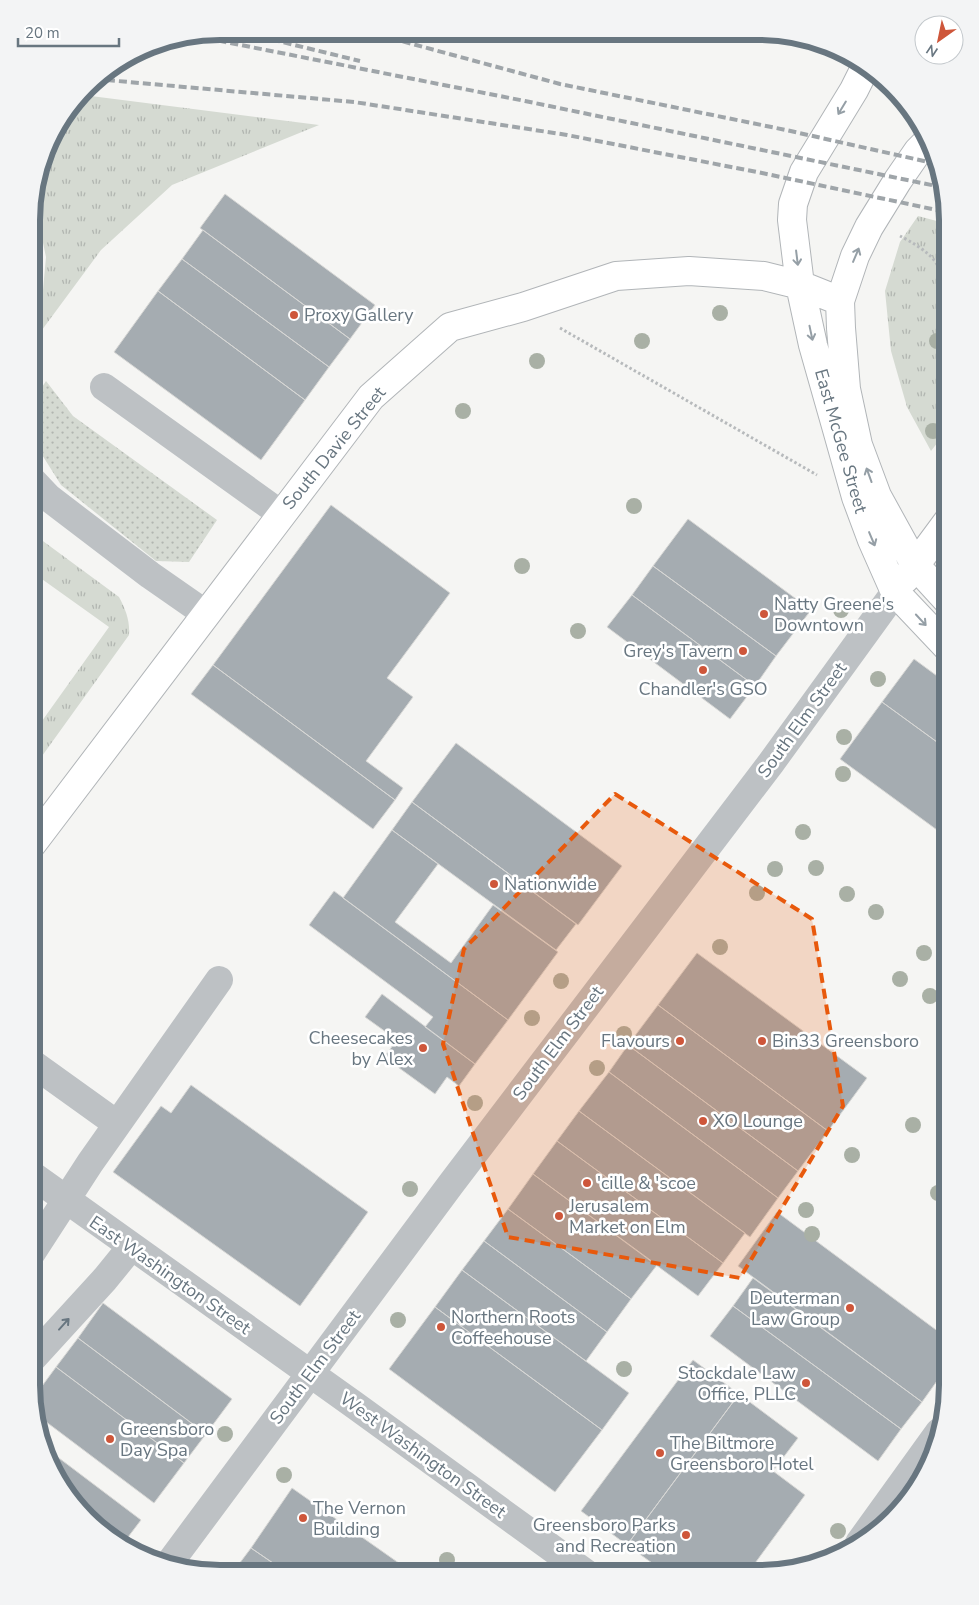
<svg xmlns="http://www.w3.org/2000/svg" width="979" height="1605" viewBox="0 0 979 1605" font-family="'Nunito Sans',sans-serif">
	<defs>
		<pattern id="grass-tufts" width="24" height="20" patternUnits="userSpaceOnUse" patternTransform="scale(1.25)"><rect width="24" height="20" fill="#d5dad2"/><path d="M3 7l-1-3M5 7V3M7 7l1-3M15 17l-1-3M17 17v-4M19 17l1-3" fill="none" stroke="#b1b5b0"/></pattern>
		<pattern id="park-dots" width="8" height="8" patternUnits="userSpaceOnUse" patternTransform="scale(1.25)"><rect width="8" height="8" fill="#d5dad2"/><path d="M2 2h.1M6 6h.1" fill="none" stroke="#b1b5b0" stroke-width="1.8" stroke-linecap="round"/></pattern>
	</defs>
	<rect width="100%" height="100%" fill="#f5f5f3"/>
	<path fill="url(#grass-tufts)" d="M83,95L319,125L172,185L101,250L39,334L46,257L33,195L51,136Z
		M918,216L948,224V429L931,451L907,407L891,351L885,291L900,242Z
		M32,533L119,597C126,610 130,621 129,635L32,770V735L109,627L32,572Z"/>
	<path fill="url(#park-dots)" d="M46,381L73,416L217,520L189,562L156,561L61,485L34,442L33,401Z"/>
	<path fill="#a5acb1" stroke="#d7d7d5" d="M225,194L375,305L350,339L200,228Z
		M203,230L350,339L329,367L182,259Z
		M182,259L329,367L305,400L158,291Z
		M158,291L305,400L261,460L114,352Z
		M331,505L450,593L387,678L413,697L366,761L403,788L395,800L213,665Z
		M688,519L811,610L776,656L653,566Z
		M653,566L776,656L755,686L632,595Z
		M632,595L755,686L730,719L607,627Z
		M914,659L948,684V750L882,702Z
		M213,665L395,800L373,829L191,694Z
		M882,702L948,750V838L840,759Z
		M456,743L622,866L578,925L412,802Z
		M412,802L576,924L556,950L392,830Z
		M392,830L438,864L395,922L451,963L493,905L558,952L508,1020L343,898Z
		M334,891L508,1020L475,1064L425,1027L433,1017L309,925Z
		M697,953L867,1078L828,1131L658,1005Z
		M382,994L475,1064L459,1086L447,1077L435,1094L384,1057L397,1040L365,1017Z
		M658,1005L828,1131L798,1171L628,1045Z
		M628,1045L798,1171L778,1198L609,1072Z
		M609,1072L778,1198L750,1237L579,1111Z
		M191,1085L368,1212L300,1306L113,1172L161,1106L171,1113Z
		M579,1111L745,1233L723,1263L557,1141Z
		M557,1141L723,1263L698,1296L533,1174Z
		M533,1174L657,1265L631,1299L508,1209Z
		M508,1209L631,1299L607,1332L484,1241Z
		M777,1212L947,1338V1367L922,1402L738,1266Z
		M484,1241L607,1332L586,1361L462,1270Z
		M462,1270L629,1393L602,1430L435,1307Z
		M753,1278L922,1402L901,1429L733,1306Z
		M103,1303L232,1399L206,1434L78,1338Z
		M733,1306L901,1429L878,1461L710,1336Z
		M435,1307L602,1430L555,1492L389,1369Z
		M78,1338L206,1434L184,1463L56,1367Z
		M693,1360L739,1394L627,1545L581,1511Z
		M56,1367L184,1463L154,1503L37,1415L34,1397Z
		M739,1394L798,1438L773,1471L805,1495L750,1570L719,1574L666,1573L627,1545Z
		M43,1446L141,1520L122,1545L105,1535L70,1500L45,1457Z
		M292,1488L413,1573L286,1572L251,1548Z
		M251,1548L286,1572H233Z"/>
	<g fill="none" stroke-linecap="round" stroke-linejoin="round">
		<g stroke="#b1b5b8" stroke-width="30">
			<path id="major" d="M866,66L854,90L804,172L793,204L792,220L800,285L813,345L836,426L856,497L872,540L895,592L948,648
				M929,140L918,151L898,180L869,227L855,256L840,301L841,328L846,389L858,445L877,496L915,565L948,601
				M905,579L948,521
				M32,844L371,397L450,327L523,307L616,276L689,271L764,276L800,285L840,301"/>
		</g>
		<path stroke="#b7babc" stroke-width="3" stroke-dasharray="2.5 2.5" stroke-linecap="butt" d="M900,236C910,241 927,251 934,260C940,267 939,274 948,280
			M560,328L817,475"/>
		<path stroke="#bdc1c4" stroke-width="28" d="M104,387L281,514
			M32,480L49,498L150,575L206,614
			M32,1063L117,1124
			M32,1175L353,1404L586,1573
			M31,1254L90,1163L219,980
			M31,1360L105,1279L131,1247
			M859,1543L939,1432
			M168,1565L451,1184L771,763L895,592"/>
		<use href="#major" stroke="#fff" stroke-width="28"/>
		<path stroke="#9fa5a9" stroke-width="4" stroke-dasharray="8 4" stroke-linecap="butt" d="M237,31L360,61
			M368,32L560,84L786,130L937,164
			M195,36L525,101L941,187
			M95,79L354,102L567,135L762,173L946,212"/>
	</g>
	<g fill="#a9b0a5">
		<circle cx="720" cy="313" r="8"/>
		<circle cx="642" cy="341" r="8"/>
		<circle cx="937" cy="341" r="8"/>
		<circle cx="537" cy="361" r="8"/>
		<circle cx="463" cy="411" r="8"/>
		<circle cx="933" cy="431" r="8"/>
		<circle cx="634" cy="506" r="8"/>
		<circle cx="522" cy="566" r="8"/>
		<circle cx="841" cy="610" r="8"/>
		<circle cx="578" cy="631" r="8"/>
		<circle cx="878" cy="679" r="8"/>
		<circle cx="844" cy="737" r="8"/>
		<circle cx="843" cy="774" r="8"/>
		<circle cx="803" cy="832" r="8"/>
		<circle cx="816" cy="868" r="8"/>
		<circle cx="775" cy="869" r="8"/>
		<circle cx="757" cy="893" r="8"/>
		<circle cx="847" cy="894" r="8"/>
		<circle cx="876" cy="912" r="8"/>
		<circle cx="720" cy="947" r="8"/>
		<circle cx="924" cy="953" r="8"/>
		<circle cx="900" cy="979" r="8"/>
		<circle cx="561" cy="981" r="8"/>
		<circle cx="930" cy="996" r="8"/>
		<circle cx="532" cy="1018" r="8"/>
		<circle cx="624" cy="1034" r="8"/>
		<circle cx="597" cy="1068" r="8"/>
		<circle cx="475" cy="1103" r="8"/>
		<circle cx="913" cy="1125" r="8"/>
		<circle cx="852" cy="1155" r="8"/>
		<circle cx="410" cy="1189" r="8"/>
		<circle cx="938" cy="1193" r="8"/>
		<circle cx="806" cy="1210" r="8"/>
		<circle cx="812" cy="1234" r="8"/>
		<circle cx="398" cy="1320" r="8"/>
		<circle cx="624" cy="1369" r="8"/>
		<circle cx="225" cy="1434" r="8"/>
		<circle cx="284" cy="1475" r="8"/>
		<circle cx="838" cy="1531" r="8"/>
		<circle cx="447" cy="1560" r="8"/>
	</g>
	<defs><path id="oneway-shaft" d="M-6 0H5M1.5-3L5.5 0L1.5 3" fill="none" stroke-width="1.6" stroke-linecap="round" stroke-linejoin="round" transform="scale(1.25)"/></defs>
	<g stroke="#959fa6">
		<use href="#oneway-shaft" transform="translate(842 108) rotate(121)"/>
		<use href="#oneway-shaft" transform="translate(856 255) rotate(-67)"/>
		<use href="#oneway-shaft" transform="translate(797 258) rotate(83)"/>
		<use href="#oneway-shaft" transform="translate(811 333) rotate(78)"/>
		<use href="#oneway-shaft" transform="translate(869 475) rotate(-110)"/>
		<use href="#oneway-shaft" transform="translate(872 539) rotate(67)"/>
		<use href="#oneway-shaft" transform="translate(921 620) rotate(47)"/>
	</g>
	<use stroke="#687680" href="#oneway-shaft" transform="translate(64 1324) rotate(-48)"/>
	<path fill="#e8590c" fill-opacity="0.2" stroke="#e8590c" stroke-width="4" stroke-dasharray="10 6" stroke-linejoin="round" d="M615,794L812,919L843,1106L740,1278L508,1237L443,1044L464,949Z"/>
	<g fill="#ce563a" stroke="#fff" stroke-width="2">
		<circle cx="294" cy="315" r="5"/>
		<circle cx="764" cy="614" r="5"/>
		<circle cx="743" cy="651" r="5"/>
		<circle cx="703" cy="670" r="5"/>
		<circle cx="494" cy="884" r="5"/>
		<circle cx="680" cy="1041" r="5"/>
		<circle cx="762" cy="1041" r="5"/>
		<circle cx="423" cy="1048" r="5"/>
		<circle cx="703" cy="1121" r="5"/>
		<circle cx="587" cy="1183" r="5"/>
		<circle cx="559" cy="1216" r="5"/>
		<circle cx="850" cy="1308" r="5"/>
		<circle cx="441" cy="1327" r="5"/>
		<circle cx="806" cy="1383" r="5"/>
		<circle cx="110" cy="1439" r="5"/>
		<circle cx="660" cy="1453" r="5"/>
		<circle cx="303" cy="1518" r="5"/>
		<circle cx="686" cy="1535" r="5"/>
	</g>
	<g text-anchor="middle" stroke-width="5" stroke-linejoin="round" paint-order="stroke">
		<g font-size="18" fill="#687680" stroke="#fff" text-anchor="start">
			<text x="304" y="321">Proxy Gallery</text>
			<text x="774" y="610">Natty Greene's<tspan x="774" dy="21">Downtown</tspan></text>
			<text x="733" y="657" text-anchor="end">Grey's Tavern</text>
			<text x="703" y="695" text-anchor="middle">Chandler's GSO</text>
			<text x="504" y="890">Nationwide</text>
			<text x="413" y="1044" text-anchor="end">Cheesecakes<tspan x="413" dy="21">by Alex</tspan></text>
			<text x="670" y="1047" text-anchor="end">Flavours</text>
			<text x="772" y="1047">Bin33 Greensboro</text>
			<text x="713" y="1127">XO Lounge</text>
			<text x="597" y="1189">'cille &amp; 'scoe</text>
			<text x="569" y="1212">Jerusalem<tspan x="569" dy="21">Market on Elm</tspan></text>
			<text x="840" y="1304" text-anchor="end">Deuterman<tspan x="840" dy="21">Law Group</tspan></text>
			<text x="451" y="1323">Northern Roots<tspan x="451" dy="21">Coffeehouse</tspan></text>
			<text x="796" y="1379" text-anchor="end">Stockdale Law<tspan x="796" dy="21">Office, PLLC</tspan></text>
			<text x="120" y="1435">Greensboro<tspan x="120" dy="21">Day Spa</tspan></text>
			<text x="670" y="1449">The Biltmore<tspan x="670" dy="21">Greensboro Hotel</tspan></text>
			<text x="313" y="1514">The Vernon<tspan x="313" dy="21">Building</tspan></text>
			<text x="676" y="1531" text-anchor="end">Greensboro Parks<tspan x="676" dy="21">and Recreation</tspan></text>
		</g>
		<g font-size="18" fill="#687680" stroke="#fff">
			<text transform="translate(841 441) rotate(74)" y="6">East McGee Street</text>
			<text transform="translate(334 448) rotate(-51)" y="6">South Davie Street</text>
			<text transform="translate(802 720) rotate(-54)" y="6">South Elm Street</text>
			<text transform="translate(558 1043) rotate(-53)" y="6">South Elm Street</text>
			<text transform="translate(170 1275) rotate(35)" y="6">East Washington Street</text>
			<text transform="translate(315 1367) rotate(-53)" y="6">South Elm Street</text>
			<text transform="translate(423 1455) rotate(36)" y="6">West Washington Street</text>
		</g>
	</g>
	<path d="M0 0H979V1605H0ZM220 40H759A180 180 0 0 1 939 220V1385A180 180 0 0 1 759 1565H220A180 180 0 0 1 40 1385V220A180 180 0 0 1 220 40Z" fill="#f3f4f5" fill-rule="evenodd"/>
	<path fill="none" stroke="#687680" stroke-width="6" d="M220 40H759A180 180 0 0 1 939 220V1385A180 180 0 0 1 759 1565H220A180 180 0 0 1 40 1385V220A180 180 0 0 1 220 40Z"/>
	<g transform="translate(939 40) rotate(213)"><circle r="24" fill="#ffffff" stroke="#c3c8cc"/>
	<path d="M0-4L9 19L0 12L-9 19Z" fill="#ce563a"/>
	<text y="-8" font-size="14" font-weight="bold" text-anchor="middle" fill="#687680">N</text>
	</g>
	<path d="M18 38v8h101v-8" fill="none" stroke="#687680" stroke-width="2.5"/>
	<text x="25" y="38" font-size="15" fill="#687680" stroke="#ffffff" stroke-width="4" paint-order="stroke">20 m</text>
</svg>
